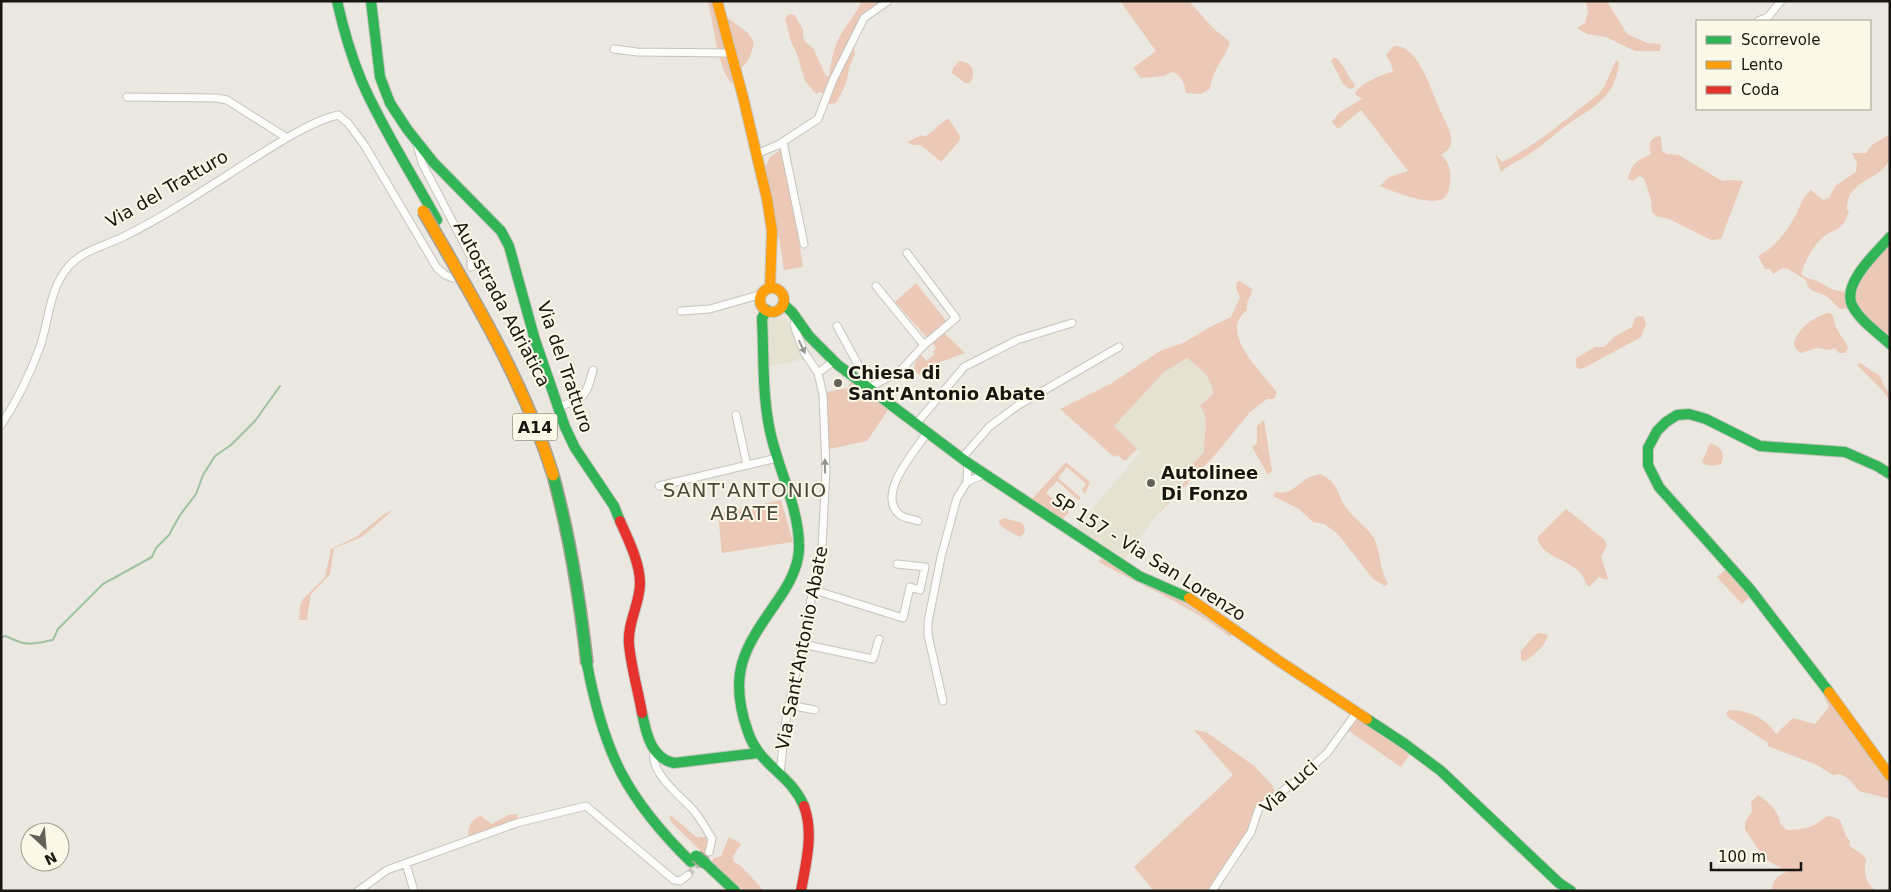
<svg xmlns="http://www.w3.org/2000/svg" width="1891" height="892" viewBox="0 0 1891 892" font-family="'DejaVu Sans',sans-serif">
	<rect width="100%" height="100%" fill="#eae8e0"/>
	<path fill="#e5e2d1" d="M769,318H786L799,348L806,359L767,366V321Z
		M1187,358L1203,370L1213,386V394L1200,406L1206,416L1207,425L1203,441L1204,452L1192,465L1194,471L1155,517L1121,564L1073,531L1140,453L1113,426L1164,372Z"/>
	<path fill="#ecc9b6" d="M708,1H714L733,83H731C718,68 713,22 708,1Z
		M861,1H886L864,18L823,97V93L820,92L816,94L805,81L797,54L791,42L785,18L789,14L795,15L803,30V37L806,43L813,48L826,76H829C831,63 833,50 839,38C845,25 857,15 861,1Z
		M1120,1H1189L1214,29L1230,42C1225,59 1212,70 1210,89L1201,94L1186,93C1185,84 1181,74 1172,72L1164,76L1141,78L1133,68L1156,51Z
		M1586,1H1607L1627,34L1647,43L1661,44L1660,51H1635L1606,37L1587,34L1577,28L1585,23L1588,12Z
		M724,15L748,33L754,42C752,54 748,64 738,70Z
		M854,43L855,54L850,65L846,84L836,103L829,104L826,102Z
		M1394,46C1418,44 1431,90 1439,108C1443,118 1453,133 1451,144C1450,150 1444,152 1441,155C1449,162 1451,170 1450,180C1450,186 1449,194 1444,198C1431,207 1394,192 1380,186L1389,177L1408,171L1361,110L1338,129L1332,122L1340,112L1362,99L1355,94C1358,85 1383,73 1393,72L1391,64L1386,55Z
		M1333,58H1336C1345,66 1348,77 1355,85L1354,88L1350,89L1343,84L1331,61Z
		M1616,60L1619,62C1616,94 1599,104 1574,120C1559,130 1546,143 1531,153C1521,160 1509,164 1501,172L1495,154L1502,162C1538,145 1568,117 1600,93L1605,85Z
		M959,61C972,62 977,72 970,83H965L952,73L953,68Z
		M948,118L960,136L959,141L941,162L921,145H913L907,142L922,135L925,137Z
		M1890,134C1890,141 1891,151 1890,158C1884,180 1845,179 1847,210L1849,211C1847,216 1846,221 1842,225C1837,231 1832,231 1826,235C1817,240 1801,265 1802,275C1807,279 1812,279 1817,281C1832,289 1830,290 1847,292L1850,308L1840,309C1835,305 1832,300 1827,297C1818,291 1808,293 1806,280L1788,269L1783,268L1773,274L1770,269H1765L1758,256C1776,247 1788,230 1797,213C1801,203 1803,197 1811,190L1823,200L1829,198L1835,186L1856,172L1857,163L1852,153H1866L1872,145Z
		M1659,136L1661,137L1662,151L1667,154L1679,155L1722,181L1728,180L1743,181L1721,239L1711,240L1669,219L1656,216L1652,212L1651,200L1644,178L1639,176L1633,181L1628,179C1633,161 1636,162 1651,154C1648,145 1649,139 1659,136Z
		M782,149L798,223V235L803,267L784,270L779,238L774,235L764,170L770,157Z
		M1890,243V332L1886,335C1878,327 1867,320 1860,311C1844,290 1877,260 1890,243Z
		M1240,281L1252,289C1252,297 1245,301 1247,310C1217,333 1263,372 1277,393L1274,399H1267L1250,412L1215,455L1155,517L1194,471L1192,465L1204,452C1202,433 1212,423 1200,406L1213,394C1213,378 1199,367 1187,358L1164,372L1114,426L1137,449L1125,461L1117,455L1114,457L1060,409L1112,383L1160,351L1185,342L1210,327L1231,317L1240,297L1236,288L1237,282Z
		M916,283L947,322L928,339L895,302Z
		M1827,313H1831C1835,318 1834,324 1837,329C1840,336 1846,341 1848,348L1845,353H1839L1835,348L1830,350L1817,348L1801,353L1795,348L1794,342C1799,328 1812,318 1827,313Z
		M1639,316L1644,317L1646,324L1641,337L1584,368L1578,369L1576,366V358L1595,347H1604L1614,337L1632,327L1635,318Z
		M944,333L965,353L935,364L934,368L937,375L925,378C912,371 911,365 921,355L926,361L935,354L933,352L936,348L932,343Z
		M1860,363L1880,376L1884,386L1890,394V401L1883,391L1857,365Z
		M851,381L888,410L867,441L829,449L827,392L847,388Z
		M1264,420L1272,471L1268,475L1252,447L1257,443V426Z
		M1710,443C1721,446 1726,454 1721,464C1715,466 1706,467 1702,462Z
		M1066,462L1090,482L1085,494L1082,490L1086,484L1067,467L1058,478L1080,497V499L1076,503L1078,500L1057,481L1046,493L1069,512L1060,523L1029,502Z
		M1320,474C1340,483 1336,495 1348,510C1357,522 1371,529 1376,543C1381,557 1380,571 1388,584L1385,586L1373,579L1337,533L1324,524L1313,522L1299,509L1273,496L1276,492C1290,496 1297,484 1308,478C1312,476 1316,475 1320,474Z
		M781,500L793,542L722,553L718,514Z
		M394,509L362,537L334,548L330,574L311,594L307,617L308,620H299L300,606L303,599L325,577L331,549L356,537L383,515Z
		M1566,509L1605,540L1607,546L1601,557L1608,578L1606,580L1599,577L1590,586H1588C1584,581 1584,575 1577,570C1564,558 1543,557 1537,538Z
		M1004,518L1022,523L1025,528L1024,533L1020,537L1007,530L999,524V521Z
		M1101,558L1137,581L1178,599L1232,635L1230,637C1192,606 1143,587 1099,562Z
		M1726,569L1751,596L1742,604L1717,577Z
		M1539,633L1546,634L1548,636C1544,647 1534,655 1525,661L1521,660V651L1535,635Z
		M1828,695L1890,781V799L1859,791L1849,779L1840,774L1833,775L1817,765L1768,746V743L1728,717L1726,713L1729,710C1748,710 1766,718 1776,734L1793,718L1815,724L1829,707L1824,696Z
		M1356,718L1410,754L1401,767L1346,729Z
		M1194,730L1206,732L1253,765L1272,785L1275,792L1264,802L1250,830L1210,891H1154L1134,867L1233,775Z
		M1758,795C1768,801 1780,812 1780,824L1787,830C1794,830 1805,829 1812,826C1825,820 1824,811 1840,820L1846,836L1850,841L1849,845C1855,851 1860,850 1866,859C1864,870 1864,880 1873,888V891H1771C1774,880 1776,876 1787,872L1767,860L1760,852L1745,829V822L1752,811L1751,802Z
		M517,814L518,822L470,837L468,835C468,827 472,818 481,816L492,824L508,815Z
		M672,816L696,837H706L708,846L705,855L672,823L669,817Z
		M729,837L741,844L733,856L734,862L741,866L764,891H744L711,862L714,858L721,856Z"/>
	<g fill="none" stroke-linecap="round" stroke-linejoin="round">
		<path stroke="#9ec3a2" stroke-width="2" d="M1,637L6,636C27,647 31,644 53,640L58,629L103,584L152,557L156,548L169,535L180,515L196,494L203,475L215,456L231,445L255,421L280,386"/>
		<path stroke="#cac8c1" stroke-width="7" stroke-dasharray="7 3.5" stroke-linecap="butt" d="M688,875L703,858"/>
		<g stroke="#c6c4be" stroke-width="9">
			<path id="street" d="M1758,21L1768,17L1781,1
				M614,49L637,52L731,53
				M127,97L217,98L227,100L287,138
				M783,142L804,244
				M417,144L422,163L471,257V267
				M756,154L778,145L818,119L833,80L864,18L888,1
				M876,286L924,345
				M681,311L710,309L762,294
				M837,326L867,381V387
				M818,373L834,361
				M869,388L901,370L924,345L956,318L907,253
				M558,407C585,398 586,397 593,370
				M736,415L747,465
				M916,424L964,367L1017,340L1072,323
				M1,425C17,401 30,374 40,347C49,321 49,288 69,266C83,250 107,245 125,236C169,214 210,186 251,160C275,145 311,121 338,115L348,123L365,146L437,268L445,275L453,278
				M962,458L989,427L1017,406L1119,347
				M967,482L985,474
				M659,486L777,458
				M918,521C912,519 904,518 900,515C875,495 915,451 927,433
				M814,590L903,618L910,587L920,590L925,567L897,564
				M802,644L873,659L879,639
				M943,701L928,635V622L941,557L957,498L967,482L968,463
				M789,705L815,710
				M654,752C650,774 682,797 695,812C701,820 707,830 712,839L709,852
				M780,773L786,719L822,548L826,469L823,395L818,373L804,352L796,331L794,324L797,319
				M406,864L414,891
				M358,891L387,870L517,823L586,806L674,880L680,881L688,875
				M1212,891L1251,832L1259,808L1295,782L1327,753L1357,712"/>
		</g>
		<g stroke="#c6c4be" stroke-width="12">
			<path id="fast" d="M337,1C343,28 351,56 362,82C383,130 412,174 437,220
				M371,1L380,77L390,103L407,129L434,163L501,231L509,246L535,340L565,427L575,448L614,506L620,521
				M1890,237C1877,252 1842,283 1852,305C1860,321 1877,332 1890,344
				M783,304L792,312L809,336L838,365L968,463L1139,576L1189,598
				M767,310L762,318C764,355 762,394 770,431C778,469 798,505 799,544C800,563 791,581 780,597C747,645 726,670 748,732C760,767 790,773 804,806
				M587,664C604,753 626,798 691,862
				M1829,692L1750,589L1659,487L1648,465V448L1657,431L1666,422L1677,415L1689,414L1706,419L1760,446L1845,452L1877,466L1890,474
				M642,713C646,733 651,758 674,763L758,753
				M1367,719L1405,744L1441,771L1559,883L1571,891
				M705,863L735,891"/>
		</g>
		<g stroke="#c6c4be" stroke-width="12">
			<path id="slow" d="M717,1L743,97L767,199L772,231L770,288
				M760 300a12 12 0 1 1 24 0a12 12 0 1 1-24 0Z
				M1189,598L1282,663L1367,719
				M1829,692L1890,776"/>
		</g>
		<g stroke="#c6c4be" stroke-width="12">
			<path id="jam" d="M620,521C628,539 640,563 640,583C640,604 627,623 629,644C631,667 638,690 642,713
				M801,891C806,863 814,833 804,806"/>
		</g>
		<use href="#street" stroke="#fcfcfa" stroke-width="7"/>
		<use href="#fast" stroke="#30b455" stroke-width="10"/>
		<use href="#slow" stroke="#ff9f0a" stroke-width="10"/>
		<use href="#jam" stroke="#e5322d" stroke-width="10"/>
		<g stroke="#a9a195" stroke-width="14" stroke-linecap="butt">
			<path id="fast-bridge" d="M553,475C570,537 580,600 587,664
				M696,856L705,863"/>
		</g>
		<g stroke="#a9a195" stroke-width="14" stroke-linecap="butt">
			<path id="slow-bridge" d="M423,211C472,296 524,381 553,475"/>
		</g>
		<use href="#fast-bridge" stroke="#30b455" stroke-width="11"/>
		<use href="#slow-bridge" stroke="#ff9f0a" stroke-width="11"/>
	</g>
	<defs><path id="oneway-solid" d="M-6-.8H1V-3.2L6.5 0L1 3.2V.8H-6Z" transform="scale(1.25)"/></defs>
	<g fill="#959491">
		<use href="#oneway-solid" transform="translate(802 347) rotate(65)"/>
		<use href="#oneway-solid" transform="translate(825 466) rotate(-91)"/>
	</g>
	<g fill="#616059" stroke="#fcf8e8" stroke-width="2">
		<circle cx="838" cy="383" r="5"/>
		<circle cx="1151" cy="483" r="5"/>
	</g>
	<g text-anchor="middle" stroke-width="4" stroke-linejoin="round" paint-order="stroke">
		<rect fill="#fcf8e8" stroke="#5c5a51" stroke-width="1" x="512.5" y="413.5" width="45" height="27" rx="4"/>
		<g font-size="16" font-weight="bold" fill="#171610">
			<text x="535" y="433">A14</text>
		</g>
		<g font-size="18" fill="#171610" stroke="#fcf8e8">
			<text transform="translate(167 189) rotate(-30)" y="6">Via del Tratturo</text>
			<text transform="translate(502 304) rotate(62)" y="6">Autostrada Adriatica</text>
			<text transform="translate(565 367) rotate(71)" y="6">Via del Tratturo</text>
			<text transform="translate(1149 557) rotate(32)" y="6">SP 157 - Via San Lorenzo</text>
			<text transform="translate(802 648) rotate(-79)" y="6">Via Sant'Antonio Abate</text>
			<text transform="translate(1289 787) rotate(-42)" y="6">Via Luci</text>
		</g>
		<g font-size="18" font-weight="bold" fill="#171610" stroke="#fcf8e8" text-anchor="start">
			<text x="848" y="379">Chiesa di<tspan x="848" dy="21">Sant'Antonio Abate</tspan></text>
			<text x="1161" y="479">Autolinee<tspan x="1161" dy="21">Di Fonzo</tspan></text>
		</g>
		<g font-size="20" letter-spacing="1" fill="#4b483b" stroke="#fcf8e8">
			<text x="745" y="497">SANT'ANTONIO<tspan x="745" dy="23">ABATE</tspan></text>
		</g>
	</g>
	<rect width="1891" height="892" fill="none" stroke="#171610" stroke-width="5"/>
	<rect x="1696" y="20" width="175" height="90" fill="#fcf8e8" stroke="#a09e92"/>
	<rect x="1706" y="36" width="25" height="8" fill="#30b455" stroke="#a09e92"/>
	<text x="1741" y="45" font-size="15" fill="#171610">Scorrevole</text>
	<rect x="1706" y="61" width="25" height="8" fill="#ff9f0a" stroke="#a09e92"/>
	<text x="1741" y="70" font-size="15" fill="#171610">Lento</text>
	<rect x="1706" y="86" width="25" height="8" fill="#e5322d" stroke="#a09e92"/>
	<text x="1741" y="95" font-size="15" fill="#171610">Coda</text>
	<g transform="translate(45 847) rotate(154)"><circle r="24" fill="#fcf8e8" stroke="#a09e92"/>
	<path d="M0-4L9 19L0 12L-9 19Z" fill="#616059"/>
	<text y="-8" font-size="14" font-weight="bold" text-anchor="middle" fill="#171610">N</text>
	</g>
	<path d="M1711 862v8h90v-8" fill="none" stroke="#171610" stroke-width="2.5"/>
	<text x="1718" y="862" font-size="15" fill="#171610" stroke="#fcf8e8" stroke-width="4" paint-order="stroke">100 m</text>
</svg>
